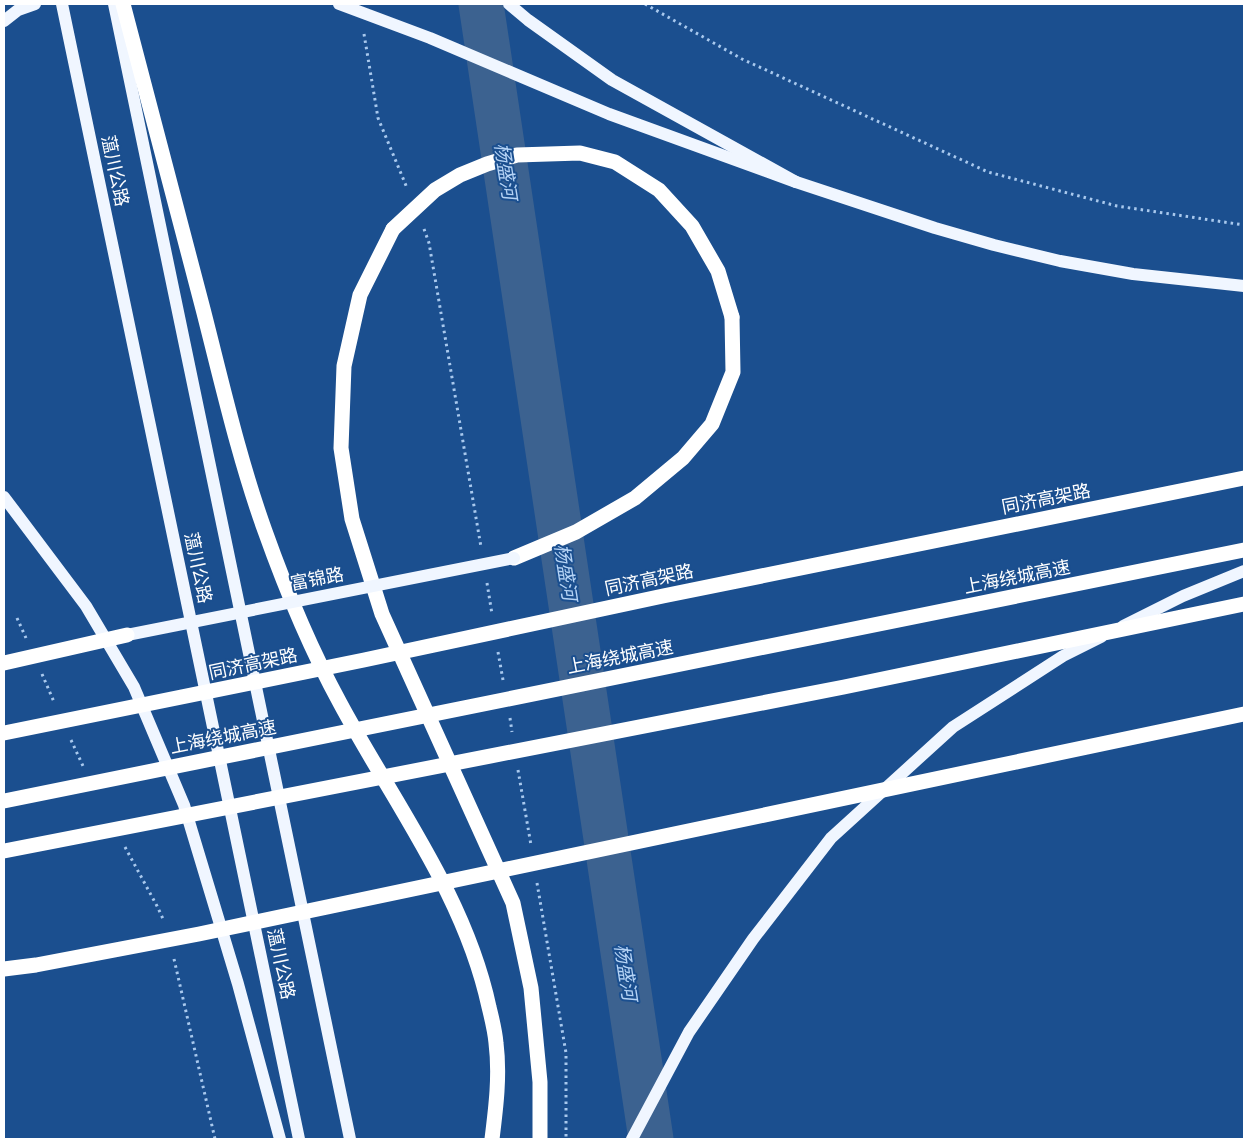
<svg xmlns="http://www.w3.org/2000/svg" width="1248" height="1143" viewBox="0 0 1248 1143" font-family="'Space Grotesk','Noto Sans SC',sans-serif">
	<rect width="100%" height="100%" fill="#1b4f8f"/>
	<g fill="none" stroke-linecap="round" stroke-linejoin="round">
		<path stroke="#3c6290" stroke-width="45" d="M481,4L651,1139"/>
		<path stroke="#a9c9ee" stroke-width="3" stroke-dasharray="2.5 4" stroke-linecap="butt" d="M645,4L742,59L988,172L1117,206L1244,225
			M364,34L378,118L407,188
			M424,229L429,243L481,547
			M487,583L492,614
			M17,618L26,638
			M498,652L503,680
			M42,674L54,702
			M510,718L512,732
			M71,740L83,766
			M518,770L531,845
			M125,847L157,906L164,921
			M537,883L566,1053V1139
			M174,959L215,1139"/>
		<path stroke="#f0f6ff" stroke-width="12" d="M62,4L299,1139
			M114,4L350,1139
			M509,4L528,20L612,80L796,182L935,228L994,245L1060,261L1133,274L1244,286
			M4,21L18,10L35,4
			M4,497L86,606L134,687L184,805L238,984L280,1139
			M1123,626L1183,596L1244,571
			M632,1139L689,1032L753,939L831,838L953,727L1063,656L1101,637"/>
		<path stroke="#fff" stroke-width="15" d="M123,4C150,106 176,207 203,309C222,383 239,459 265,531C286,590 310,648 340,703C393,802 465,895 489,1007C492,1019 495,1031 496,1043C500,1075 496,1107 492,1139
			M393,229L360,295L344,366L341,448L352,519L382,614L513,903L531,988L540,1082V1139
			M514,558L576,532L635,498L683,458L712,424L733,372L732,317"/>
		<path stroke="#f0f6ff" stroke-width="12" d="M339,4L430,38L609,114L796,182
			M127,635L514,558"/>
		<path stroke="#fff" stroke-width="15" d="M393,229L435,190L460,175L487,164L517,155L580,153L615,162L659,190L692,226L718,271L732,317
			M4,663L127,635
			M4,733L364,660L663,596L1244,478
			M4,801L1244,550
			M4,851L844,687L1244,604
			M4,969L36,965L199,934L1244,714"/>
	</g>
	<g text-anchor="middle" stroke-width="4" stroke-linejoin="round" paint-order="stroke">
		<g font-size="18" fill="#fff" stroke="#1b4f8f">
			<text transform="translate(115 171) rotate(78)" y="6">蕰川公路</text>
			<text transform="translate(1046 499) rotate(-11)" y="6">同济高架路</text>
			<text transform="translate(198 568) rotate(78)" y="6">蕰川公路</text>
			<text transform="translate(1017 577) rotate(-11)" y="6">上海绕城高速</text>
			<text transform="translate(317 579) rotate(-11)" y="6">富锦路</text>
			<text transform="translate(649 580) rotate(-12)" y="6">同济高架路</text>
			<text transform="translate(620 657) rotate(-11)" y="6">上海绕城高速</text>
			<text transform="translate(253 664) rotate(-12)" y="6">同济高架路</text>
			<text transform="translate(223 737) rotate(-11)" y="6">上海绕城高速</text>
			<text transform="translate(281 964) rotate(78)" y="6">蕰川公路</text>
		</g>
		<g font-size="19" font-style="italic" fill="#b5d3f5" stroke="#1b4f8f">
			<text transform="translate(506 171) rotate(81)" y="7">杨盛河</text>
			<text transform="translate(566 572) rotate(81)" y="7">杨盛河</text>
			<text transform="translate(626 972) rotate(81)" y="7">杨盛河</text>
		</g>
	</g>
	<rect width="1248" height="1143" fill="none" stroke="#ffffff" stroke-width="10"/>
</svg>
